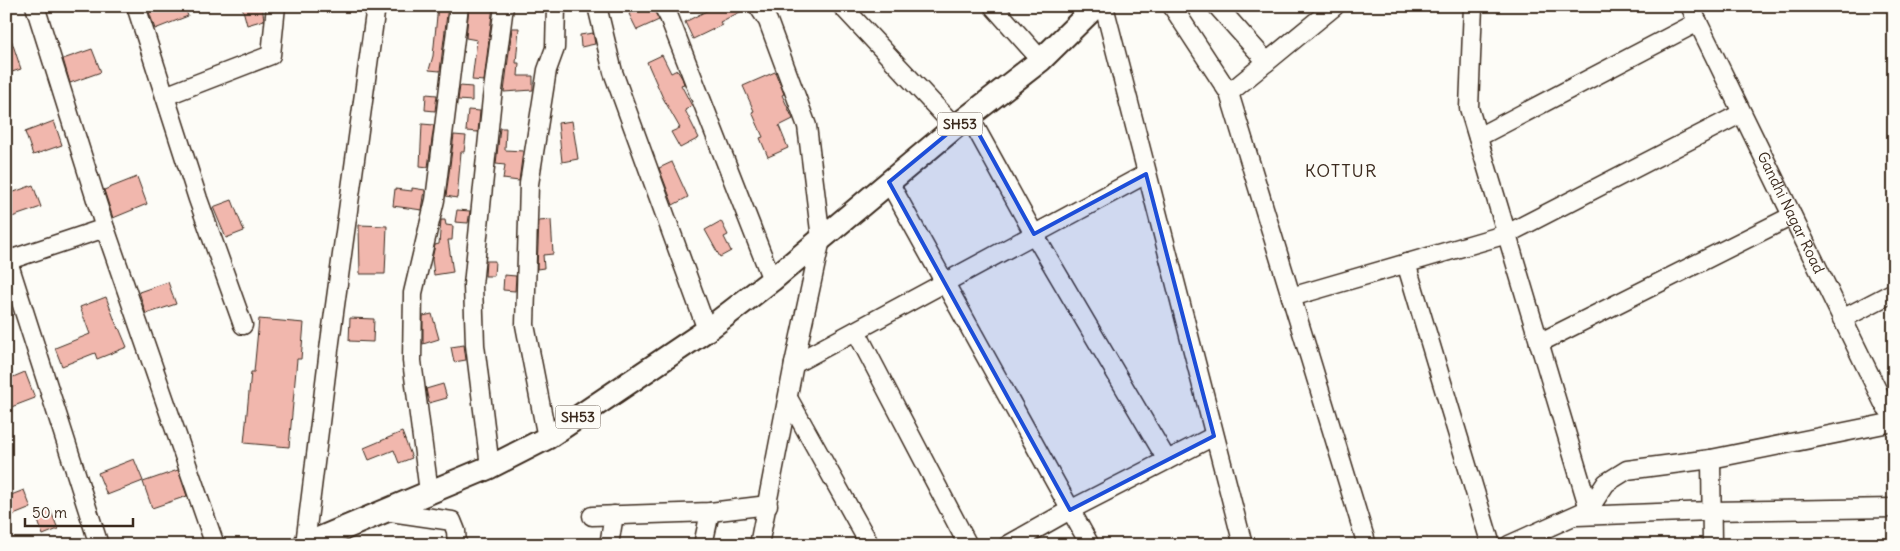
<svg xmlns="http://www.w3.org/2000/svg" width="1900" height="551" viewBox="0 0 1900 551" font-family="Delius,sans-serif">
	<rect width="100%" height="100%" fill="#fdfcf7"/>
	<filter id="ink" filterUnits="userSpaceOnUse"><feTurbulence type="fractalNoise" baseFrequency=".02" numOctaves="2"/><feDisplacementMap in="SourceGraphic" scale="10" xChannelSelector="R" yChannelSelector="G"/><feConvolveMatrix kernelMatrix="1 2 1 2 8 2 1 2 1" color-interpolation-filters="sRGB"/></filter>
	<g filter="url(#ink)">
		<path fill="#f1b7ad" stroke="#3b2a1e" d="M147,6H184L188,16L155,29Z
			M242,6H262L264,20L247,25Z
			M438,6H448L440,71L429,70L433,56Z
			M469,6H493L484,81L472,80L477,40L466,38Z
			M628,6H652L659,20L637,30L629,14L631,12Z
			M716,6H747L748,8L720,22L722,25L693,39L685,22Z
			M512,28H519L516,63H519L518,76H533V90L504,92Z
			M8,30L21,69L6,74V31Z
			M593,33L595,44L581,47L580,35Z
			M92,49L101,72L70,83L63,59Z
			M662,55L671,73L677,70L682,78L684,84L681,85L692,106L685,110L699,138L680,148L671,132L680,128L663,98L647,62Z
			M775,72L784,94L782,95L793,119L779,126L788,148L768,157L760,138L763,137L752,112L754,111L743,86Z
			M460,86L472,87V101L458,100Z
			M426,94L437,95L435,111L425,110Z
			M468,110L480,111L478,132L466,131Z
			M54,121L62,145L33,155L25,132Z
			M572,121L578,159L562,162L558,123Z
			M422,124L434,125L428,167L420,166Z
			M500,128H506L505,150L523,151L519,181L503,179L505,165L496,164Z
			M454,135L466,136L464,152H461L457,198L446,196Z
			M672,162L688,197L673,205L659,168Z
			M137,177L147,204L113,218L104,190Z
			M33,185L41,207L9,218L6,210V195Z
			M412,188L425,190L422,210L393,206L395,189L412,191Z
			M232,200L244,231L226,238L213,207Z
			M457,210L470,211L468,223L455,222Z
			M441,220H445L446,225L453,226L452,240H448L453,272L434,275L432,259L435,245L439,244Z
			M551,220L553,254L543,255L544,268L537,269L539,221Z
			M721,221L728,235L724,237L731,251L720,257L705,230Z
			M359,225L387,226L385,274H360Z
			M486,261H495L494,276H485Z
			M504,275L516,276L515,291L503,290Z
			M168,282L176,304L146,314L139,292Z
			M106,297L118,329L119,328L127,347L97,359L95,353L62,366L55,348L90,334L80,307Z
			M432,314L439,339L423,344V316Z
			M350,318L374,319L373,342L349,341Z
			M259,319L304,323L301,359H297L289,447L244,443L251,372H254Z
			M464,345L466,360L454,362L451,347Z
			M25,372L35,398L6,409V380Z
			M443,384L447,398L429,403L426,389Z
			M402,432L412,458L399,463L394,450L369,460L364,448Z
			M134,459L143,481L107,495L98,473Z
			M178,470L187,496L152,508L143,482Z
			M24,490L31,508L6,518V497Z
			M50,509L58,529L43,535L36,515Z"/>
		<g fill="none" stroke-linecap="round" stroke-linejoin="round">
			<g stroke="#3b2a1e" stroke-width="21">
				<g id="minor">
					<path d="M35,6L105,228L215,545"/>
					<path d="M136,6L198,199L243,325"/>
					<path d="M597,6L613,72L707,330"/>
					<path d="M663,6L669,17L772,280"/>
					<path d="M758,6L768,21L807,126L821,239L794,364L759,545"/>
					<path d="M842,6L955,127"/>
					<path d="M993,6L1041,60"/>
					<path d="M1104,6L1243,545"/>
					<path d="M1172,6L1229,93L1367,545"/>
					<path d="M1217,6L1267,62"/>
					<path d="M1473,6L1469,108L1589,509"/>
					<path id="s1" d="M1690,6L1884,404L1894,417"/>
					<path d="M1229,93L1335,6"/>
					<path d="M165,96L271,55L276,6"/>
					<path d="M969,116L1034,234L1167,460"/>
					<path d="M1478,137L1698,22"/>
					<path d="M889,182L1090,545"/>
					<path d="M6,255L99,545"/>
					<path d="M6,261L105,228"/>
					<path d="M1406,263L1491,545"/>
					<path d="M1291,297L1507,234L1742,113"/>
					<path d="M1842,319L1894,292"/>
					<path d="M856,331L968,545"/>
					<path d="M1539,343L1792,216"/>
					<path d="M794,364L1146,174"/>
					<path d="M788,398L870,545"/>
					<path d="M547,438L525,325L529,184L547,70L555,48L556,6"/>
					<path d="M1711,459L1712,545"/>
					<path d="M490,467L475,345L473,285L492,98L504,6"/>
					<path d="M429,492L412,361L413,293L435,200L459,6"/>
					<path d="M384,511L452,521L456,531L457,545"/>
					<path d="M592,516L710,512L768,505"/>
					<path d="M1577,516L1711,511L1894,508"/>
					<path d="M305,544L330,342L376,6"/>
					<path d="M609,545L614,515"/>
					<path d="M703,545L710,512"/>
					<path d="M1008,545L1070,510L1214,436"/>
					<path d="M1509,545L1589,509L1606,483L1627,470L1711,459L1894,422"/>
				</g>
			</g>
			<g stroke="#3b2a1e" stroke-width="26">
				<path id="major" d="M304,545L490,467L547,438L707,330L772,280L955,127L1041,60L1096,6"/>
			</g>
			<use href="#minor" stroke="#fdfcf7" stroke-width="18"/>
			<use href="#major" stroke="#fdfcf7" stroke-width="22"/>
		</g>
	</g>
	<path fill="#1d4ed8" fill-opacity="0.2" stroke="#1d4ed8" stroke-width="4" stroke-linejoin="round" d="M969,116L1034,234L1146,174L1214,436L1070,510L889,182Z"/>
	<g text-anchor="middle" stroke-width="5" stroke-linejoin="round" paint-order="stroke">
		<g fill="#fdfcf7" stroke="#75695f" stroke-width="1">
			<rect x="937.5" y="112.5" width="45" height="23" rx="4"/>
			<rect x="555.5" y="405.5" width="45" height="23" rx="4"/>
		</g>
		<g font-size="14" font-weight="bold" fill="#3b2a1e">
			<text x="960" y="129">SH53</text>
			<text x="578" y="422">SH53</text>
		</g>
		<g font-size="15" fill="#3b2a1e" stroke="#fdfcf7">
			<text dy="5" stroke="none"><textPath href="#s1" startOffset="230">Gandhi Nagar Road</textPath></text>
		</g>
		<g font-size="18" letter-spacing="1" fill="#3b2a1e" stroke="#fdfcf7">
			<text x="1341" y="177">KOTTUR</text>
		</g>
	</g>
	<rect width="1900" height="551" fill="none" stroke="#fdfcf7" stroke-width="25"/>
	<rect x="12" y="12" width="1875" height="526" fill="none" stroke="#3b2a1e" stroke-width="2" filter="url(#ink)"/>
	<path d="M25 518v8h108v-8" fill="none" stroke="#3b2a1e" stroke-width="2.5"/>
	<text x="32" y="518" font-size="15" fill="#3b2a1e" stroke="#fdfcf7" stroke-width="4" paint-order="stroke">50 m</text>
</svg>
